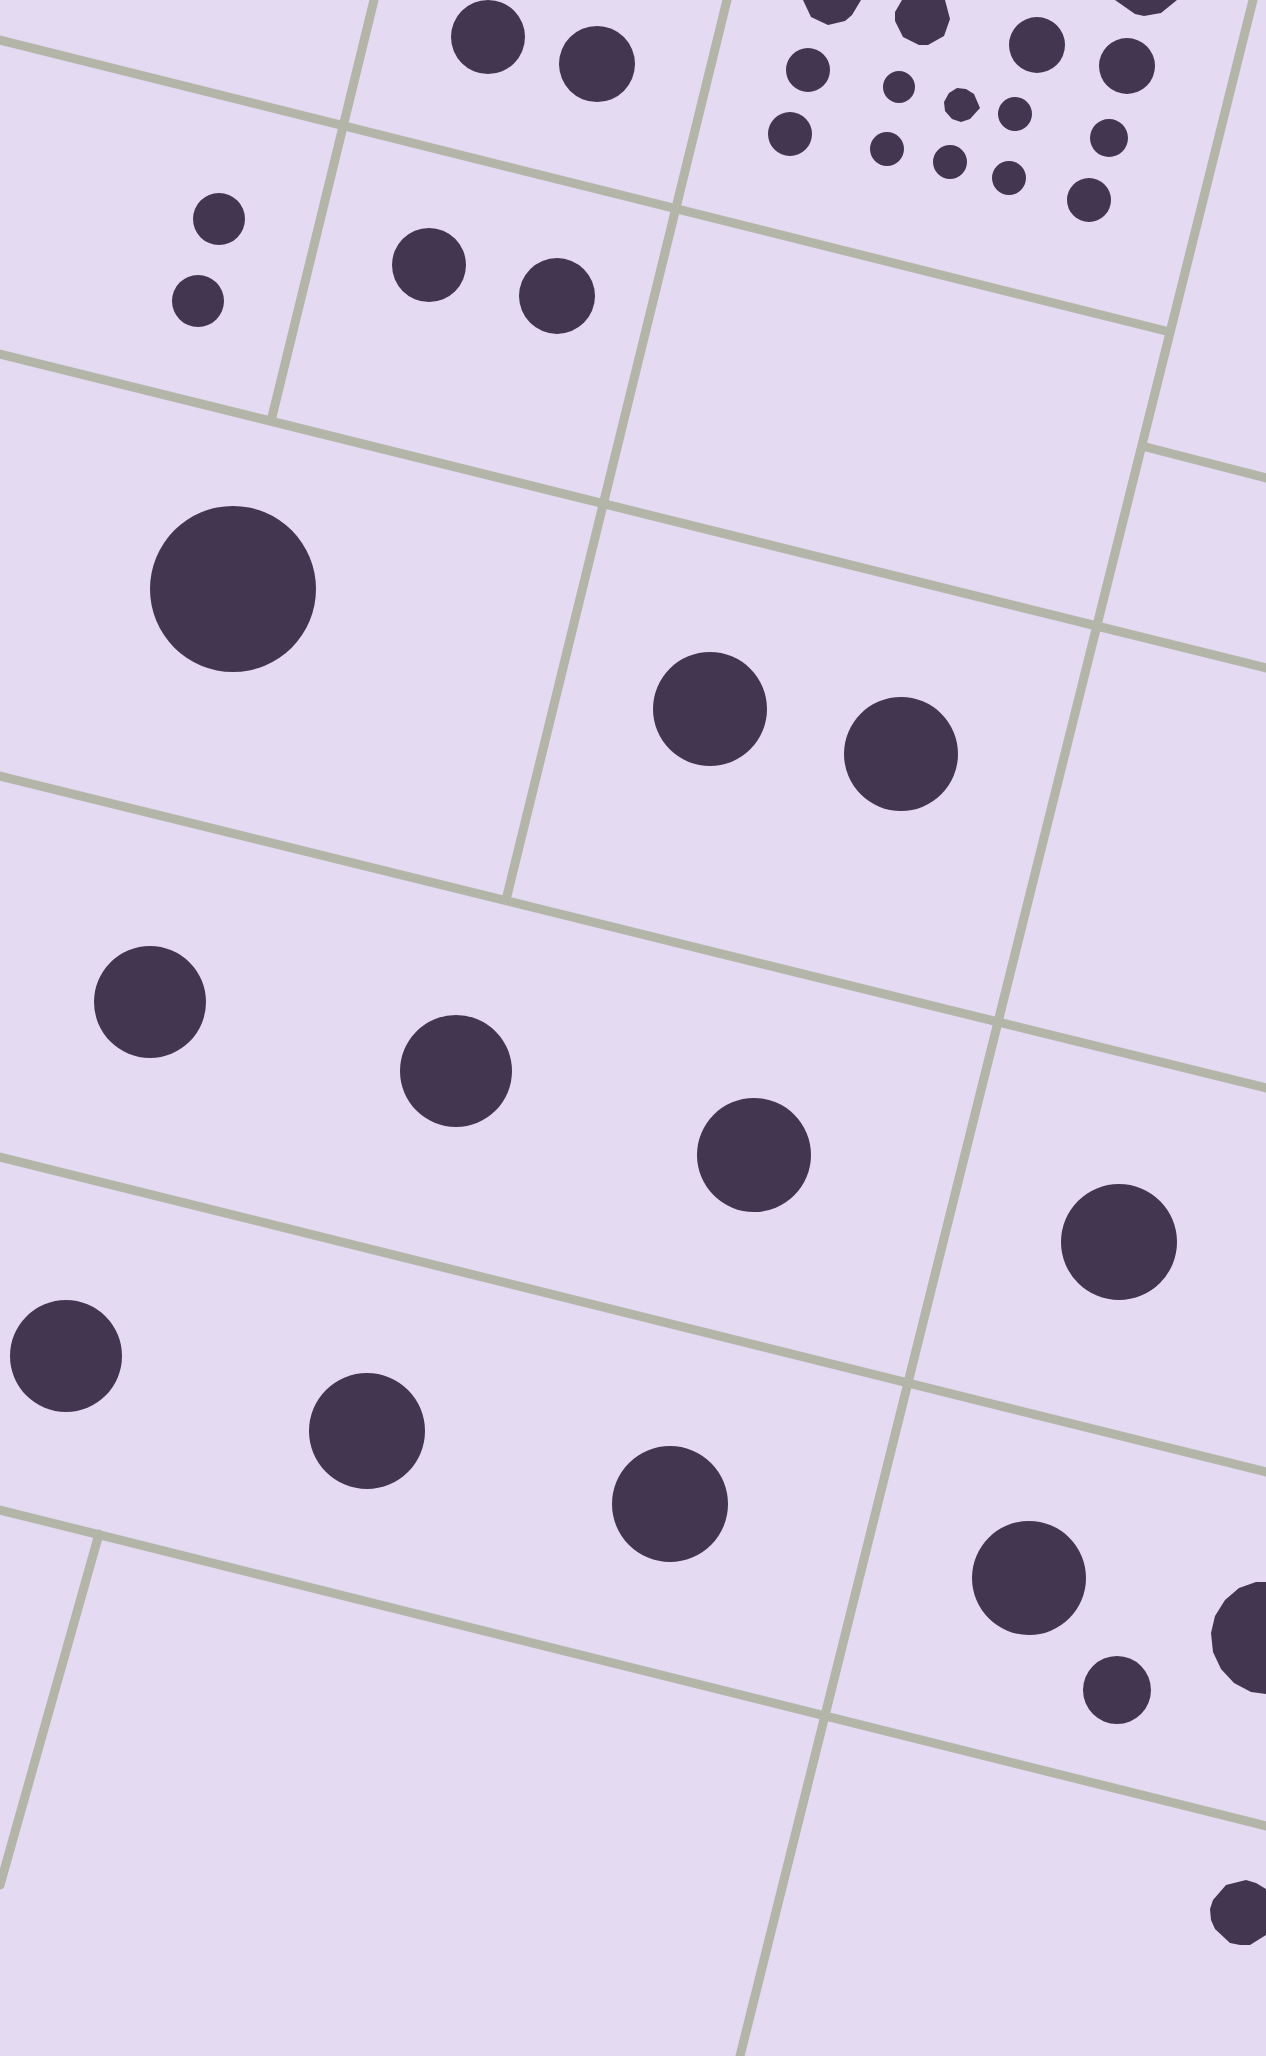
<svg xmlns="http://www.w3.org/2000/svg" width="1266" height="2056" viewBox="0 0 1266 2056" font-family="'IBM Plex Sans',sans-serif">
	<rect width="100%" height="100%" fill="#f4ebff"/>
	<path fill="#e4daf1" d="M0,0H1266V2056H0Z"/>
	<path fill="#423650" d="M451 37a37 37 0 1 1 74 0a37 37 0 1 1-74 0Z
		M803,0H861L852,15L845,21L828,25L811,17Z
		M902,0H945L950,19L944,36L928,45H919L903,37L895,21V12Z
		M1115,0H1177L1161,13L1144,16L1135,14Z
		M1009 45a28 28 0 1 1 56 0a28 28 0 1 1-56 0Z
		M559 64a38 38 0 1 1 76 0a38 38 0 1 1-76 0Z
		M1099 66a28 28 0 1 1 56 0a28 28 0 1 1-56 0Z
		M786 70a22 22 0 1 1 44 0a22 22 0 1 1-44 0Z
		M883 87a16 16 0 1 1 32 0a16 16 0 1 1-32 0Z
		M957,88L966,89L974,94L980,108L970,119L961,122L952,119L945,111L944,102L949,93Z
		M998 114a17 17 0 1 1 34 0a17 17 0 1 1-34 0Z
		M768 134a22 22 0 1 1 44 0a22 22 0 1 1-44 0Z
		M1090 138a19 19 0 1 1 38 0a19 19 0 1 1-38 0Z
		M870 149a17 17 0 1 1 34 0a17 17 0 1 1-34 0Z
		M933 162a17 17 0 1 1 34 0a17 17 0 1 1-34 0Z
		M992 178a17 17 0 1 1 34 0a17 17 0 1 1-34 0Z
		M1067 200a22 22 0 1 1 44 0a22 22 0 1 1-44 0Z
		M193 219a26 26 0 1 1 52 0a26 26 0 1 1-52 0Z
		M392 265a37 37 0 1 1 74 0a37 37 0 1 1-74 0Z
		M519 296a38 38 0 1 1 76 0a38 38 0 1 1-76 0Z
		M172 301a26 26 0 1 1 52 0a26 26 0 1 1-52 0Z
		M150 589a83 83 0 1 1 166 0a83 83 0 1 1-166 0Z
		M653 709a57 57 0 1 1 114 0a57 57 0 1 1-114 0Z
		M844 754a57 57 0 1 1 114 0a57 57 0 1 1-114 0Z
		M94 1002a56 56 0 1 1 112 0a56 56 0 1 1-112 0Z
		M400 1071a56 56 0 1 1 112 0a56 56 0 1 1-112 0Z
		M697 1155a57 57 0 1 1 114 0a57 57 0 1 1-114 0Z
		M1061 1242a58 58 0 1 1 116 0a58 58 0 1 1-116 0Z
		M10 1356a56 56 0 1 1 112 0a56 56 0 1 1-112 0Z
		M309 1431a58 58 0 1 1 116 0a58 58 0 1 1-116 0Z
		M612 1504a58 58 0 1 1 116 0a58 58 0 1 1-116 0Z
		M972 1578a57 57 0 1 1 114 0a57 57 0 1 1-114 0Z
		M1256,1582H1266V1694L1251,1692L1234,1683L1221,1669L1213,1652L1211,1633L1215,1616L1225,1600L1239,1588Z
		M1083 1690a34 34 0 1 1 68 0a34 34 0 1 1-68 0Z
		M1246,1880L1256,1883L1266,1889V1935L1250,1945H1240L1230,1943L1215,1929L1211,1920L1210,1909L1213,1900L1226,1885Z"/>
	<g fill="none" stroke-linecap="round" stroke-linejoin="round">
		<path stroke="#b2b5a7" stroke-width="9" d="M0,40L1170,332
			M0,354L1266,668
			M271,421L374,0
			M1142,446L1266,478
			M0,776L1266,1088
			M506,900L727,0
			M0,1157L1266,1472
			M0,1510L1266,1826
			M0,1885L99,1534
			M740,2056L1253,0"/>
	</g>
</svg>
